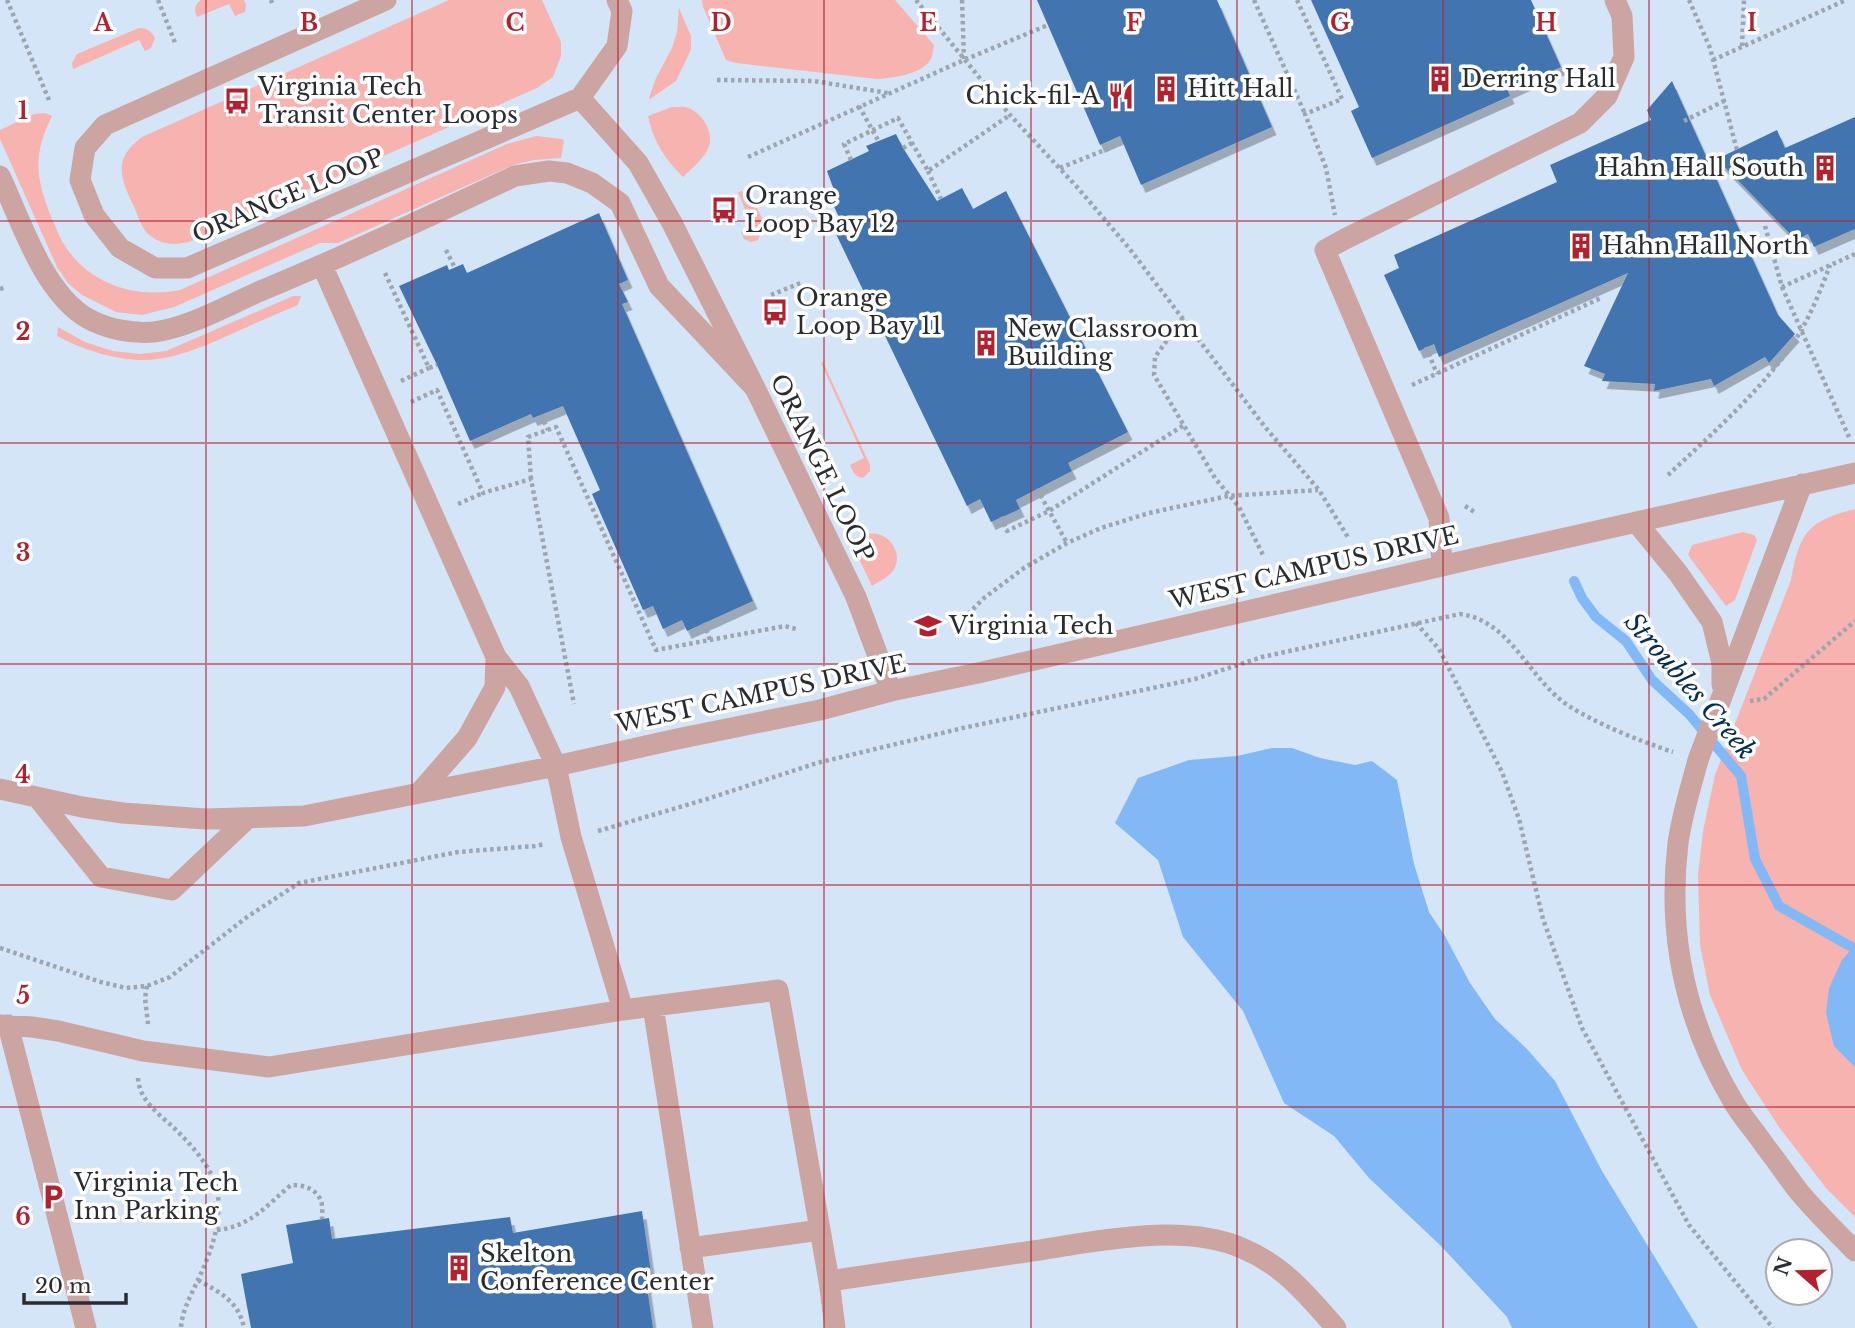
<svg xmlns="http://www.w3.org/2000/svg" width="1855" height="1328" viewBox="0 0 1855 1328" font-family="'Libre Baskerville',serif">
	<defs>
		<filter id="shadow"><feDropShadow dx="4.5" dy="8" stdDeviation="0" flood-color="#0004"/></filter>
	</defs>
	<rect width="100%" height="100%" fill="#e4effc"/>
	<path fill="#d5e5f8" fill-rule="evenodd" d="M0,0H1855V1328H0ZM1778,1251H1820V1293H1778Z"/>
	<path fill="#f6b3af" d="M201,0H244L246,5L245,12L235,16L229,4L197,17C194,10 194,5 201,0Z
		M449,0H542L561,42V56L553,77L537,88L189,242C176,245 163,245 152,237C143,232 139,219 135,209C121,179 111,160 142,137Z
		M702,0H895L934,45C934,46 932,56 932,57C925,74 893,78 877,79L736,63L726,60L703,7Z
		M679,8L691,36V49L688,56L676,81L650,99L649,98L656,78L672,48L677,32Z
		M139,28C147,28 151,31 155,38L151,48L145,51L139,40L73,69L72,63L77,54Z
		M672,107C678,107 684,106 689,108C702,114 714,131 709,146C705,158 692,168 683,177C665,159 653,141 648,116Z
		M45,113L52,116C32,156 36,179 52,219C56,227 59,236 63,243C88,284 135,299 180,290L507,144L536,136L562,139L564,141L561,158L534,160L513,165L338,243H320L174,307L142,315L116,312L82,295L68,283L57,267L0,139V130L34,114Z
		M742,191L750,194L765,224L758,240L751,242L744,239L741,232L752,227L738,192Z
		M293,296H301L298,305C278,313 258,322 238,331C209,344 178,359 145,360C115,360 83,350 57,336L58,327L85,342L113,351L140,354L166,351Z
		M823,362L870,465V471L863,478C855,477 853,472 850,465L864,458L821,363Z
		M1855,509V1217L1826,1188L1779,1127L1742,1070L1710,995L1700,945L1698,875L1703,831L1715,775L1791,580C1800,533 1807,521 1855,509Z
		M1743,532L1754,535L1757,540L1735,600L1726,606L1688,555L1692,545Z
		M866,534C870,534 874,533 877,534C893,537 902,556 894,569C890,577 879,581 872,586L850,540Z"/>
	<path fill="#82b8f5" d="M1272,748H1292L1320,758L1355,765L1372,761L1397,780L1414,864L1429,912L1445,936L1470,983L1495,1019L1527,1049L1555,1081L1602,1171L1698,1328H1512L1507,1317L1441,1246L1369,1178L1334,1136L1284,1103L1243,1011L1183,937L1158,860L1115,823L1138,778L1189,760L1237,756Z
		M1855,945V1067L1834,1046L1826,1013L1829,988L1842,960Z"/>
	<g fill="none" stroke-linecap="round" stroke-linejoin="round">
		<path stroke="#82b8f5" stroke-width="10" d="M1574,581L1582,598L1596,617L1626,641L1652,680L1689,714L1741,776L1755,859L1779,906L1855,949"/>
	</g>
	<path fill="#4275af" filter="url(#shadow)" d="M1037,0H1217L1272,127L1141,185L1120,136L1100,145Z
		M1311,0H1531L1561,67L1508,91L1510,96L1372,158L1351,111L1359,107Z
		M1672,81L1778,315L1795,334L1769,363L1765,357L1714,386L1711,379L1654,391L1655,384L1602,381L1605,374L1584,366L1628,273L1439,357L1434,344L1419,351L1384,275L1399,268L1394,255L1557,182L1550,165L1651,120L1647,110Z
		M1855,117V229L1814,247L1808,234L1796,240L1717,159L1777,130L1785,148Z
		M896,134L903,148L937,201L962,188L973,209L1006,191L1128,432L1068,463L1072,471L1016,500L1020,509L991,522L980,499L967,506L836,234L845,230L829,196L835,193L827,171L869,151L866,146Z
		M599,213L628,280L619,284L628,302L622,304L753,601L687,631L682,620L663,629L653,606L643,610L592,494L600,490L563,406L533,418L531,414L470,441L437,365L399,286L447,265L449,270L463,264L467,273Z
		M642,1211L652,1279L646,1280L653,1328H251L241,1274L293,1263L286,1225L329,1218L332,1239L510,1217L513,1233Z"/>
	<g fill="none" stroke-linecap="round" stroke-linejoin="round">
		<path stroke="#9da5af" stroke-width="4.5" stroke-dasharray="3.5 3.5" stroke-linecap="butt" d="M7,0L49,100
			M158,0L176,45
			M271,0L272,3
			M916,0L1010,115L1077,187L1129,248L1265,427L1319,490L1349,539
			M962,0L964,59
			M1254,0L1305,114
			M1297,0L1342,99L1305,114L1326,168L1335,215
			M1689,0L1710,48L1738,154
			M1742,46L1744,0
			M1713,60L1846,0
			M717,80L814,81L888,93
			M859,106L879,142
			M1684,121L1724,101
			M903,148L912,143
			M748,157L964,60L1048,25
			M851,160L844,144L898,118L928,171L1010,115
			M1060,168L1122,143
			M928,171L941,199
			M1765,226L1782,287L1855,254
			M446,250L455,268
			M385,273L429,368L437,365
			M1782,287L1849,437
			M0,289L6,287
			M771,295L803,282
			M1183,318L1155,357L1154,375L1215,478L1239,507L1264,557
			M1426,347L1437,374
			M401,381L429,368
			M1412,385L1601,298
			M411,402L437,390L483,493L531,479L574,704
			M541,415L548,430
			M1668,475C1713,433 1771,382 1802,329C1813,309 1822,287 1830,265
			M531,479L528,437L556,427L656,650L785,626L796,629
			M1037,489L1067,543
			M458,504L483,493
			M1465,506L1476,513
			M1001,517L1007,531L1049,511L1184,425
			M968,614L984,598L1024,568L1067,543L1101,528L1149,513L1228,496L1318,490
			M704,623L710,640
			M1416,623L1439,649L1502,772L1519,819L1543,919L1582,1028L1689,1225L1773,1328
			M1750,701L1764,699L1855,621
			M598,831L707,799L817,763L963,728L1195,679L1262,657L1460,614C1512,621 1528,679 1569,706C1595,723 1642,742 1673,752
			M0,948L101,982L126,988L147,986L170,977L247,917L299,883L458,852L535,846L545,844
			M147,986L145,998L148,1024
			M138,1078C139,1100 159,1114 174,1128C192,1145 215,1171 218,1195C221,1226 210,1255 197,1282C190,1297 182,1311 181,1328
			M217,1230C250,1227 267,1205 291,1185C303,1185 316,1188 321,1201C323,1206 322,1214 322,1219
			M198,1280C219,1292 239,1301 244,1328"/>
		<path stroke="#cca4a1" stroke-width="21" d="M386,0L105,125L85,148L80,180L94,215L120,248L155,268H187L580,98L617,46L622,11L617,0
			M580,98L638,163L672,223L755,388L856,597L891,691
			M0,176C21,221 43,292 87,318C106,329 132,334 154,332C187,328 227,306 258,292C345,256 430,216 515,176L549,171L567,173L592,183L620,203L659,286L755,388
			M322,265L496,657L519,686L556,766L571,837L623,1010
			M1802,484L1698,760C1691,787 1682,814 1678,843C1667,935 1686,1023 1734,1103C1743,1118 1755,1131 1765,1146C1777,1161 1788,1178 1800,1193C1817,1213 1836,1232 1855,1251
			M1636,522L1678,573L1712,622L1722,663V685
			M1442,566L1439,518L1325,250L1345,239L1580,123L1607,96L1624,57L1622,16L1615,0
			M0,789L82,807L123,813L205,819L304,816L556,766L677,739L820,710L891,691L978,673L1485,556L1855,473
			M420,792L467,738L483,709L495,687L496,657
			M37,797L101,877L172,890L248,818
			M653,1006L703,1328
			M0,1025L32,1027L58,1031L143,1051L269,1067L623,1010L778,990L829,1281C892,1272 955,1263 1019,1253C1087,1244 1179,1220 1244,1249C1284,1266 1308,1296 1336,1328
			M8,1025L86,1328
			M690,1248L820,1230
			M829,1281L835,1328"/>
	</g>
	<path fill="none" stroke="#b3212e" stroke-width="2" stroke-opacity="0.55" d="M206,0V1328M412,0V1328M618,0V1328M824,0V1328M1031,0V1328M1237,0V1328M1443,0V1328M1649,0V1328M0,221H1855M0,443H1855M0,664H1855M0,885H1855M0,1107H1855"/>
	<defs>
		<g id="building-bare" transform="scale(2.1)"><path d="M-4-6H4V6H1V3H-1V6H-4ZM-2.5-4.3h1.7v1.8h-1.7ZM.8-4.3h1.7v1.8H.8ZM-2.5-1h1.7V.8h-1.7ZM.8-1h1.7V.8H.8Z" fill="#b3212e" stroke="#fff" stroke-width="2.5" paint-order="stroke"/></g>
		<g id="restaurant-bare" transform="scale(2.1)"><path d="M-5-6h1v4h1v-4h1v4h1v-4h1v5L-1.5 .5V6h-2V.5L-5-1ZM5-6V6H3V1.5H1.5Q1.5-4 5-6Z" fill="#b3212e" stroke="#fff" stroke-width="2.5" paint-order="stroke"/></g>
		<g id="bus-bare" transform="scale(2.1)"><path d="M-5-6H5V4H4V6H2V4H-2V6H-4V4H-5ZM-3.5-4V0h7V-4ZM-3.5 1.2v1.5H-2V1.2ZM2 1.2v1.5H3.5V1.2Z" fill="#b3212e" stroke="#fff" stroke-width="2.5" paint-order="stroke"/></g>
		<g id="university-bare" transform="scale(2.1)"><path d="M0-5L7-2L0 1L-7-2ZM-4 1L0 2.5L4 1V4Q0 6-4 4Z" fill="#b3212e" stroke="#fff" stroke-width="2.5" paint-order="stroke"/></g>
		<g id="parking-bare" transform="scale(2.1)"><path d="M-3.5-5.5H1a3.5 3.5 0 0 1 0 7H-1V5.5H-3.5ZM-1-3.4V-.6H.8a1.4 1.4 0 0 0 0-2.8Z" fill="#b3212e" stroke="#fff" stroke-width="2.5" paint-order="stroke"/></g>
	</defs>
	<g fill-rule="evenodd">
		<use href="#building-bare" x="1440" y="79"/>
		<use href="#building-bare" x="1166" y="89"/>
		<use href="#restaurant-bare" x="1121" y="96"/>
		<use href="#bus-bare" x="237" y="101"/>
		<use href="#building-bare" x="1825" y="168"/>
		<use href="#bus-bare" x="724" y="210"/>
		<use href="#building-bare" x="1581" y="246"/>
		<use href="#bus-bare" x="775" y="312"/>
		<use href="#building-bare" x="986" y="343"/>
		<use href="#university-bare" x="928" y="626"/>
		<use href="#parking-bare" x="53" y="1197"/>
		<use href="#building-bare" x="459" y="1268"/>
	</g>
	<g text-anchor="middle" stroke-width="7" stroke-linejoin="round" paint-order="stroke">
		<g font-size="24" fill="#292d32" stroke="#fff" text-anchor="start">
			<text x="1461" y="87">Derring Hall</text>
			<text x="258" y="95">Virginia Tech<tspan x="258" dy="28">Transit Center Loops</tspan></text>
			<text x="1187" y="97">Hitt Hall</text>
			<text x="1100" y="104" text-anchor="end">Chick-fil-A</text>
			<text x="1804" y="176" text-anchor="end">Hahn Hall South</text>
			<text x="745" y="204">Orange<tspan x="745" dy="28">Loop Bay 12</tspan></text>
			<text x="1602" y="254">Hahn Hall North</text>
			<text x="796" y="306">Orange<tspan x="796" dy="28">Loop Bay 11</tspan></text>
			<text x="1007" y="337">New Classroom<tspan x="1007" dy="28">Building</tspan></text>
			<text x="949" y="634">Virginia Tech</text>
			<text x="74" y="1191">Virginia Tech<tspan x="74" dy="28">Inn Parking</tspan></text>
			<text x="480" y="1262">Skelton<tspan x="480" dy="28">Conference Center</tspan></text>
		</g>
		<g font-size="24" fill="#292d32" stroke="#fff">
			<text transform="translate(288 196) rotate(-23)" y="8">ORANGE LOOP</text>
			<text transform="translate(822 468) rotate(64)" y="8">ORANGE LOOP</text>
			<text transform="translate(1314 568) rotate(-13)" y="8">WEST CAMPUS DRIVE</text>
			<text transform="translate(761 694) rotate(-12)" y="8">WEST CAMPUS DRIVE</text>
		</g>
		<g font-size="26" font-style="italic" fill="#072d54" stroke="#fff">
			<text transform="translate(1690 686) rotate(49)" y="9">Stroubles Creek</text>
		</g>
	</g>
	<g font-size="23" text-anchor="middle" font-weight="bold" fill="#b3212e" stroke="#fff" stroke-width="7" stroke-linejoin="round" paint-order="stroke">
		<text x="103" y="31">A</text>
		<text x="309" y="31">B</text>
		<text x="515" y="31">C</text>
		<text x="721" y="31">D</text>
		<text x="928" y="31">E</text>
		<text x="1134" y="31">F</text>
		<text x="1340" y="31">G</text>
		<text x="1546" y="31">H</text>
		<text x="1752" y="31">I</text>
		<text x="23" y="119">1</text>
		<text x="23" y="340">2</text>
		<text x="23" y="561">3</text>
		<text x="23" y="783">4</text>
		<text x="23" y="1004">5</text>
		<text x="23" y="1225">6</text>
	</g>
	<g transform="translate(1799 1272) rotate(290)"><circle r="33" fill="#ffffff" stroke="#a9abad" stroke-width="2"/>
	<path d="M0-5L12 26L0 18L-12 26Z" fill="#b3212e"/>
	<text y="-10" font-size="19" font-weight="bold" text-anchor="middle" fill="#292d32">N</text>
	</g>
	<path d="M24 1293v10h102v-10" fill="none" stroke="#292d32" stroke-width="3.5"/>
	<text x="35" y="1293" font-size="21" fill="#292d32" stroke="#ffffff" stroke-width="5" paint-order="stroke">20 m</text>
</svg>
